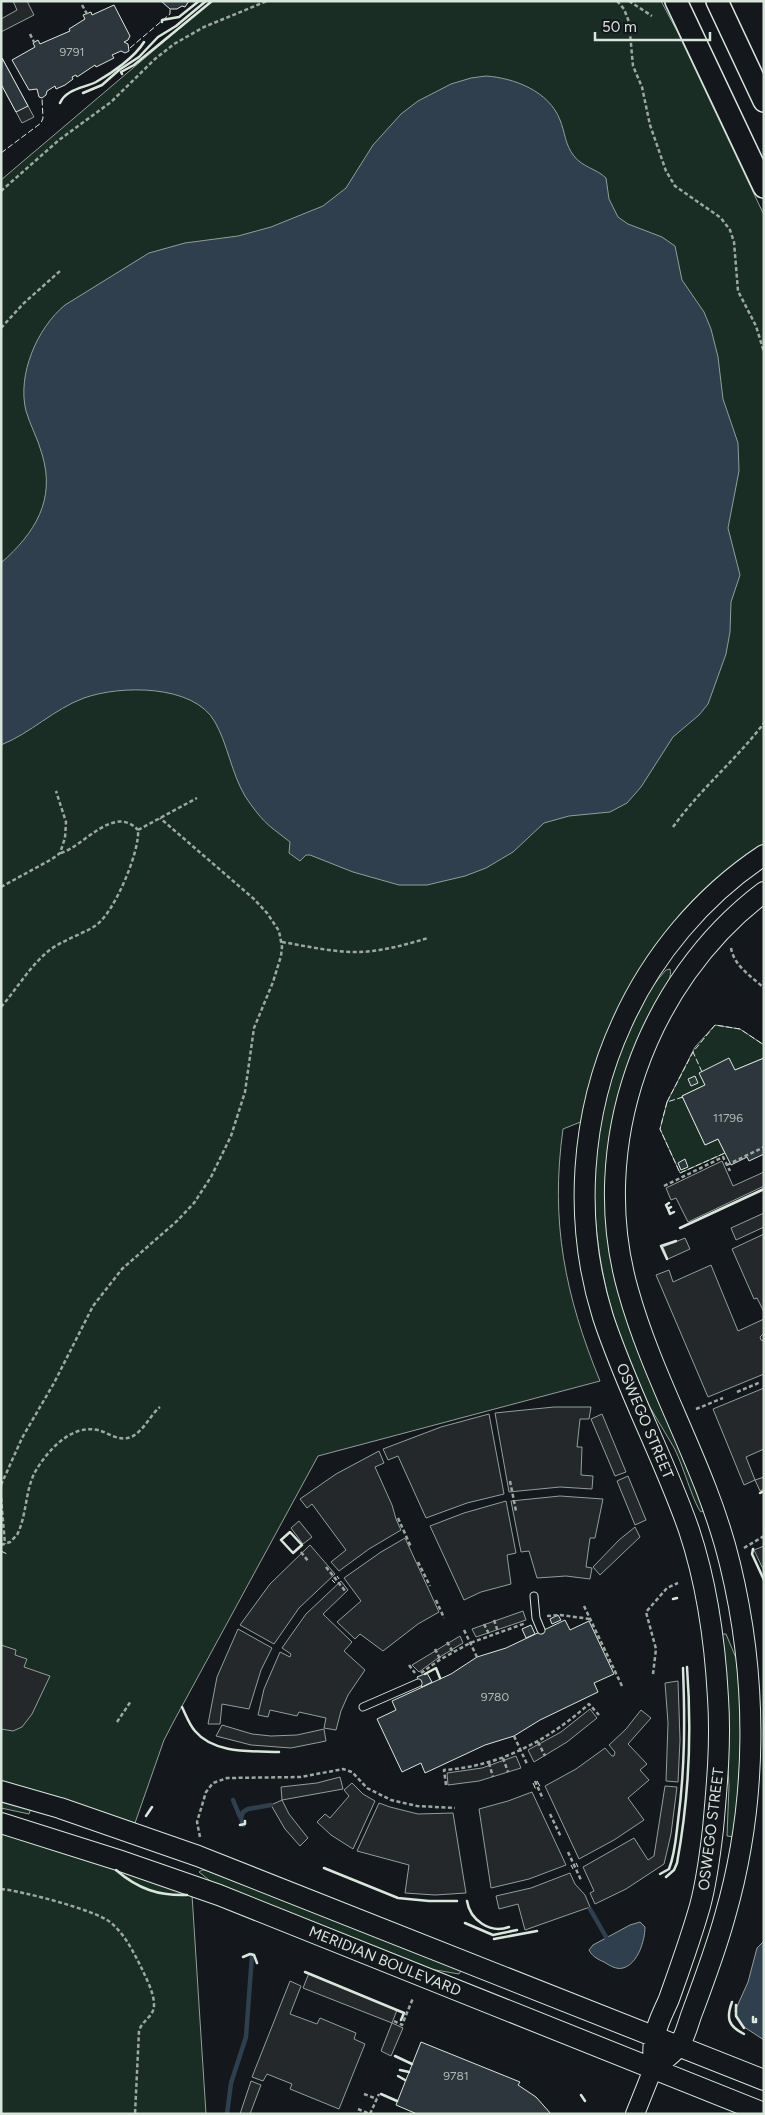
<svg xmlns="http://www.w3.org/2000/svg" width="765" height="2115" viewBox="0 0 765 2115" font-family="Figtree,sans-serif">
	<rect width="100%" height="100%" fill="#14181c"/>
	<path fill="#1a2d24" stroke="#939e99" d="M212,1H661L677,31L764,215V844L732,868L676,922L583,1121L563,1129C550,1222 565,1295 600,1381L318,1456L175,1719L164,1740L135,1823L1,1782V180Z
		M670,969C674,982 653,1007 647,1020C625,1065 610,1114 607,1165C598,1283 654,1387 698,1493L703,1511L701,1512C693,1503 682,1461 673,1446C665,1432 656,1418 648,1404C594,1295 574,1167 620,1052C632,1023 644,993 666,970Z
		M715,1025L740,1029L764,1045V1058L735,1070L700,1074L705,1085L682,1096L705,1145L718,1139L725,1153L680,1173L660,1129L667,1102L695,1047Z
		M720,1634H726L736,1658L740,1693L741,1762L734,1837L727,1836L729,1786Z
		M1,1800L31,1808L29,1814L1,1808Z
		M1,1832L192,1895L206,2114H1Z
		M202,1870H205L462,1969L459,1974L424,1968L214,1884L199,1872Z"/>
	<path fill="#24282b" stroke="#939e99" d="M13,1H27L34,15L1,32V19L17,10Z
		M2,58L34,117L22,123L1,84Z
		M722,1161L733,1186L764,1172V1186L688,1222L676,1198L671,1200L666,1188Z
		M764,1213V1227L736,1240L731,1228Z
		M764,1234V1312L757,1298L754,1299L732,1249Z
		M685,1238L690,1249L668,1259L663,1247Z
		M711,1265L738,1331L764,1319V1333L760,1337L761,1340L764,1341V1374L708,1397L656,1275L669,1270L673,1282Z
		M764,1388V1449L746,1457L755,1480L764,1477V1489L760,1491L755,1480L744,1485L713,1409Z
		M554,1407H591L589,1419H580L577,1447H582L581,1475L593,1476L592,1489L560,1487L509,1492L495,1413Z
		M489,1414L504,1494L467,1503L426,1518L398,1456L388,1460L383,1449L441,1427Z
		M602,1414L626,1472L615,1476L591,1419Z
		M379,1451L384,1463L375,1467L392,1505L396,1519L401,1530L369,1549L339,1571L331,1562L346,1550L312,1504L307,1508L300,1499L336,1474Z
		M628,1476L646,1520L635,1525L617,1481Z
		M560,1496L603,1499L595,1538H590L586,1567L592,1568L590,1579L566,1576L537,1578L529,1551L521,1552L511,1501Z
		M506,1501L516,1553L507,1555L511,1584L481,1592L464,1600L430,1526L464,1513Z
		M299,1521L312,1537L303,1544L291,1528Z
		M635,1527L640,1537L600,1575L593,1567L619,1540Z
		M405,1538L439,1612L418,1624L383,1651L360,1634L355,1639L337,1622L361,1601L344,1578L381,1552Z
		M310,1545L335,1574L299,1608L274,1644L240,1625L270,1584Z
		M764,1546V1571L754,1550Z
		M341,1581L348,1590L323,1614L352,1642L344,1651L365,1670L348,1695L341,1711L336,1730L324,1728L326,1718L299,1712L297,1716L270,1710L268,1717L258,1715L264,1689L280,1652L290,1657L291,1654L282,1648L289,1638L306,1614Z
		M523,1611L526,1620L476,1637L472,1629Z
		M238,1629L272,1648L261,1670L249,1709L222,1704L220,1724H208L217,1677Z
		M460,1636L463,1643L438,1658L419,1672L412,1665Z
		M1,1645L16,1650L15,1655L27,1659L24,1667L50,1676L32,1714L22,1727L13,1731L1,1729Z
		M678,1681L680,1740L678,1782L666,1781L668,1723L665,1683Z
		M590,1709L597,1718L567,1742L534,1762L528,1750L561,1732Z
		M641,1710L651,1718L628,1744L647,1764L640,1770L649,1780L628,1798L644,1820L614,1840L579,1859L545,1786L576,1769L605,1748L612,1756H614L615,1752L609,1745L626,1729Z
		M222,1725L252,1734L271,1736L297,1735L324,1729L326,1741L291,1748L251,1745L216,1736Z
		M516,1756L521,1768L479,1781L448,1785L447,1773L482,1768Z
		M340,1777L343,1789L282,1800L289,1814L308,1838L300,1846L285,1829L271,1805L282,1800L281,1787L317,1783Z
		M352,1783L363,1794L375,1801L353,1849L331,1835L317,1822L325,1814L330,1818L349,1796L344,1790Z
		M665,1786L677,1787L671,1834L664,1864L626,1889L595,1904L590,1893L594,1891L583,1867L634,1838L648,1860L654,1856Z
		M532,1792L566,1865L529,1879L491,1888L479,1809L508,1801Z
		M379,1803L390,1807L418,1814L453,1813L466,1893L435,1895L405,1893L409,1865L357,1851Z
		M570,1873L575,1884L585,1895L590,1907L525,1930L518,1904L499,1909L496,1896L531,1888Z
		M309,1973L397,2010L392,2023L403,2028L391,2056L381,2051L392,2023L303,1988Z
		M290,1981L301,1986L290,2014L317,2024L320,2018L356,2033L354,2039L365,2044L339,2109L290,2089L292,2084L267,2074L263,2081L252,2077Z
		M251,2081L261,2085L250,2114H240Z"/>
	<path fill="#2f3f4d" stroke="#939e99" d="M486,76C514,78 549,91 560,120C565,132 565,145 574,156C582,167 597,169 606,178L609,199L618,217L628,224L662,237L675,246L682,280L704,312L711,329L718,357L723,399L738,443L739,471L728,528L740,575L731,602L730,632L726,654L708,704L699,715L673,737L641,787L627,803L610,812L569,816L544,823L513,852L486,868L465,876L427,885H399L353,872L310,855H306L300,861L289,853L290,842C284,837 278,833 272,828C261,819 253,808 245,796C231,772 228,745 215,722C194,684 120,685 84,698C54,709 31,733 1,745V563C35,533 56,500 42,454C38,439 30,425 26,411C17,375 37,328 65,305L149,253L185,243L238,236L271,227L323,206L346,188L373,145L401,114L418,101L451,84L471,78Z
		M640,1922L645,1927C645,1940 638,1964 623,1968C616,1970 609,1965 604,1962C597,1959 592,1956 589,1950L593,1945L630,1925Z
		M764,1941V2040L741,2025L735,2011L748,1982L757,1948Z"/>
	<g fill="none" stroke-linecap="round" stroke-linejoin="round">
		<path stroke="#2f3f4d" stroke-width="4.5" d="M233,1800L240,1817
			M243,1825L241,1818L243,1812L248,1809L271,1805
			M590,1909L609,1942
			M227,2114L231,2083L246,2037L252,1955"/>
	</g>
	<path fill="#2c363c" stroke="#d8e6dc" d="M161,1H189L185,7L182,6L177,9H170Z
		M114,5L130,36L128,40L124,42L128,44L129,51L125,53L121,51L112,55L114,58L96,67L95,65L77,77L76,75L72,77L73,79L65,85L56,89L55,86L47,91L46,95L42,98L39,97L37,89L29,90L12,60L35,47L33,43L38,40L40,44L70,31L69,29L85,19L83,15L91,12L92,15Z
		M2,58L28,106L16,112L1,84Z
		M729,1058L735,1070L764,1058V1154L749,1161L747,1157L731,1165L718,1139L705,1145L682,1096L705,1085L699,1073Z
		M695,1076L698,1083L691,1086L688,1079Z
		M685,1159L688,1167L681,1170L678,1163Z
		M558,1615L561,1620L552,1624L550,1619Z
		M565,1620L570,1630L589,1621L614,1674L594,1683L598,1692L540,1720L514,1736L485,1745L425,1773L421,1763L402,1772L377,1719L396,1710L392,1701L451,1674L477,1657L506,1648Z
		M531,1625L535,1634L526,1638L522,1629Z
		M427,1673L432,1682L422,1687L417,1677Z
		M421,2042L520,2082L518,2085L536,2097L551,2114H417L396,2105Z"/>
	<g fill="none" stroke-linecap="round" stroke-linejoin="round">
		<g stroke="#d8e6dc" stroke-width="9">
			<path id="service" d="M534,1596L536,1618L541,1630
				M363,1707L418,1683"/>
		</g>
		<g stroke="#d8e6dc" stroke-width="20">
			<path id="tertiary" d="M635,2114L653,2069"/>
		</g>
		<g stroke="#d8e6dc" stroke-width="22">
			<path id="secondary" d="M1,1791L60,1808L198,1856L764,2080
				M1,1823L118,1860L219,1895L764,2113
				M653,2069C654,2058 652,2046 655,2036C657,2023 664,2011 669,1999C680,1968 691,1938 700,1906C707,1880 710,1855 713,1829C717,1785 721,1742 718,1698C715,1642 707,1584 689,1530C664,1458 627,1390 603,1317C573,1222 580,1114 622,1023C652,956 702,896 764,855
				M653,2069C661,2062 671,2055 677,2048C685,2039 688,2023 692,2013C704,1981 716,1949 725,1916C758,1802 758,1679 730,1564C707,1468 654,1384 628,1290C587,1146 645,982 764,892"/>
		</g>
		<g stroke="#d8e6dc" stroke-width="24">
			<path id="primary" d="M676,1L764,187
				M717,1L764,101"/>
		</g>
		<path stroke="#9da8a2" stroke-width="2.5" stroke-dasharray="4 2.5" stroke-linecap="butt" d="M617,1L624,9L629,22L633,66L642,87L650,125L666,171L675,186L721,218L730,230L734,242L738,291L756,326L764,352
			M629,1L652,16
			M82,5L87,14
			M30,34L34,42
			M1,191L59,140L111,102L155,59L174,44L204,27L267,1
			M1,328L24,303L60,271
			M673,827C701,788 736,760 764,723
			M61,853C84,846 114,804 138,830
			M1,887L52,859L60,853L65,838L66,822L56,791
			M282,942C306,946 331,952 356,952C380,952 405,945 428,938
			M731,948C734,966 751,976 764,988
			M1,1007C16,990 28,969 45,954C59,941 79,936 95,926C114,914 140,851 138,830L197,798
			M727,1165L764,1147
			M664,1186L723,1157L730,1171
			M737,1392L761,1382
			M696,1409L723,1398
			M510,1481L516,1511
			M1,1485L22,1438L54,1383L93,1306L122,1269L177,1221L194,1203L211,1177L231,1136L245,1092L254,1028L273,982L281,956L282,947L279,931L267,913L254,899L160,818
			M1,1498L5,1544
			M398,1518L411,1547
			M1,1545L10,1542L17,1535C27,1515 25,1491 35,1472C47,1451 71,1424 98,1430C109,1433 119,1442 131,1437C144,1431 150,1415 160,1407
			M744,1548L764,1536
			M301,1552L308,1561
			M418,1562L430,1586
			M326,1567L346,1592
			M436,1600L444,1618
			M584,1606L622,1686
			M547,1616L560,1615L590,1619
			M494,1620L498,1632
			M484,1624L489,1634
			M464,1630L477,1657
			M447,1642L453,1652
			M435,1649L440,1659
			M409,1665L415,1673
			M421,1673L441,1659L470,1643L526,1623
			M653,1674L656,1649L646,1612L667,1588L678,1583
			M117,1722L131,1701
			M514,1736L527,1764
			M538,1742L545,1756
			M503,1758L508,1772
			M489,1763L493,1777
			M535,1781L543,1799
			M446,1785L444,1770C500,1766 547,1741 589,1704L599,1715
			M550,1814L561,1837
			M200,1837L197,1822L206,1792L213,1783L227,1778L301,1777L343,1769L352,1772L367,1788L391,1800L417,1806L455,1808
			M568,1852L581,1880
			M1,1889C22,1891 95,1910 110,1922C125,1934 134,1953 142,1969C147,1980 154,1993 154,2005C154,2017 142,2020 139,2031L135,2114
			M394,2021L402,2025L413,1998
			M364,2094L377,2099
			M358,2109L370,2114L379,2094"/>
		<use href="#service" stroke="#14181c" stroke-width="7"/>
		<use href="#tertiary" stroke="#14181c" stroke-width="18"/>
		<use href="#secondary" stroke="#14181c" stroke-width="20"/>
		<use href="#primary" stroke="#14181c" stroke-width="21"/>
		<path stroke="#d8e6dc" stroke-width="1" stroke-dasharray="6 2.5" stroke-linecap="butt" d="M130,48L170,14V9
			M1,153L41,123L43,118L42,98
			M702,1072L693,1052L715,1025L740,1029L764,1045
			M683,1097L667,1102L693,1052
			M667,1102L660,1129L680,1173L725,1153
			M1,1551L7,1554
			M337,1576L339,1579
			M332,1580L335,1583
			M537,1781L541,1788
			M533,1783L536,1790
			M576,1863L578,1867
			M571,1865L573,1869"/>
		<path stroke="#d8e6dc" stroke-width="2.5" d="M162,22V20L179,17L199,1
			M122,74L121,72L134,65L212,1
			M83,93L102,85L119,70L139,57L158,37L176,26L206,1
			M60,103C66,89 84,88 96,82C112,73 135,57 144,42
			M669,1203L666,1205L668,1209L671,1207
			M668,1209L670,1214L674,1212
			M680,1228L764,1189
			M667,1259L661,1246L676,1241
			M760,1493L764,1491
			M290,1532L302,1545L293,1553L281,1540Z
			M753,1549L752,1554L764,1580
			M673,1599L677,1598
			M425,1674L436,1668L440,1678
			M182,1707C186,1715 189,1724 195,1731C214,1754 252,1751 279,1752
			M146,1816L152,1807
			M240,1825L245,1824V1821
			M324,1868L398,1898L429,1901H457
			M116,1870C138,1889 159,1896 187,1895
			M660,1874L669,1869C675,1854 676,1837 678,1821C685,1768 685,1721 683,1668
			M666,1877L674,1870L677,1863C689,1798 692,1733 687,1667
			M467,1901C470,1920 490,1934 509,1927
			M465,1923L493,1935L517,1930
			M494,1939L537,1931
			M243,1957L250,1954L254,1955L257,1963
			M305,1972L404,2013L401,2020
			M732,2002C726,2018 728,2026 744,2034
			M736,2005V2016L744,2028
			M753,2017V2022H756V2019
			M395,2056L412,2064
			M400,2070L409,2072
			M398,2076L405,2080
			M381,2094L397,2101
			M581,2095L585,2101"/>
	</g>
	<g text-anchor="middle" stroke-width="4" stroke-linejoin="round" paint-order="stroke">
		<g font-size="12" fill="#adbab4">
			<text x="72" y="56">9791</text>
			<text x="728" y="1122">11796</text>
			<text x="495" y="1701">9780</text>
			<text x="456" y="2080">9781</text>
		</g>
		<g font-size="15" fill="#d8e6dc" stroke="#14181c">
			<text transform="translate(645 1421) rotate(67)" y="5">OSWEGO STREET</text>
			<text transform="translate(711 1829) rotate(-83)" y="5">OSWEGO STREET</text>
			<text transform="translate(385 1961) rotate(22)" y="5">MERIDIAN BOULEVARD</text>
		</g>
	</g>
	<rect width="765" height="2115" fill="none" stroke="#d8e6dc" stroke-width="5"/>
	<path d="M595 32v8h115v-8" fill="none" stroke="#d8e6dc" stroke-width="2.5"/>
	<text x="602" y="32" font-size="15" fill="#d8e6dc" stroke="#14181c" stroke-width="4" paint-order="stroke">50 m</text>
</svg>
